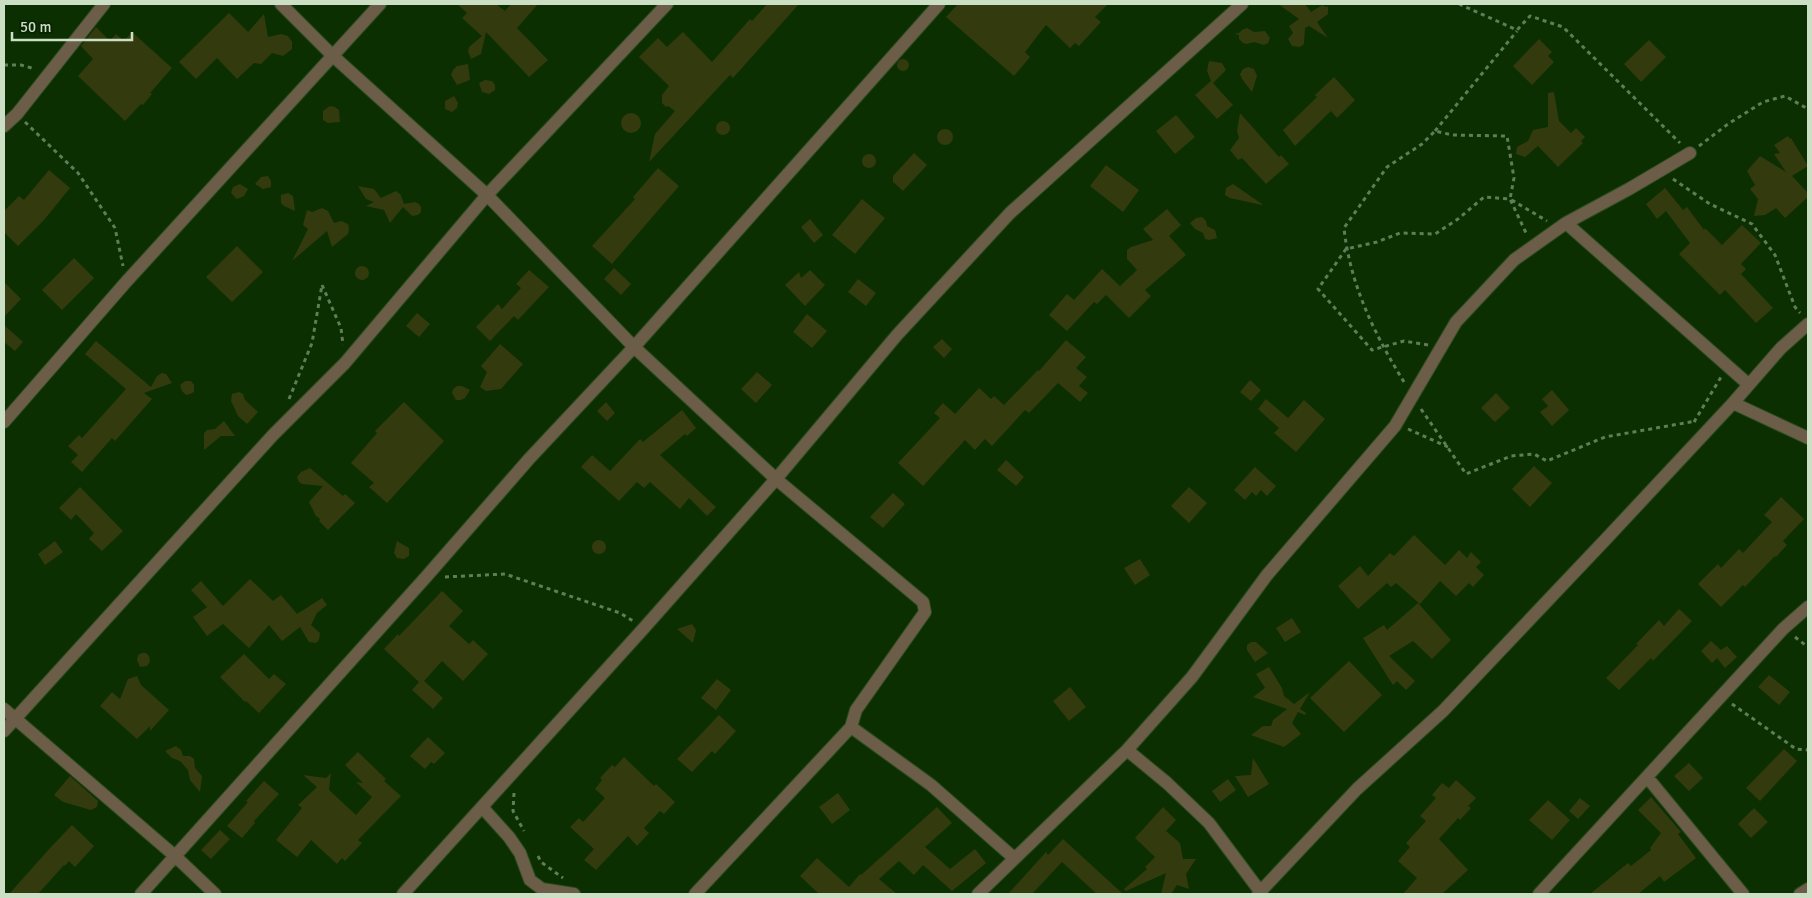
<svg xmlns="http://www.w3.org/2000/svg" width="1812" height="898" viewBox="0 0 1812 898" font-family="Signika,sans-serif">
	<rect width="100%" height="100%" fill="#0b2f00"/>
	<path fill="#333b0e" d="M457,4H496L505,11L511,4H538L517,28L548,60L529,77L486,32L481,54L471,59L468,51L469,47L482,36L462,18L467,13Z
		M767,4H799L733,78L730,75L649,162L655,134L675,111L668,106L666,107L662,103V95L669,86L639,57L658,38L667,47L683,32L712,62L750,19L752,21Z
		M958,4H1108L1095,17L1101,22L1079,46L1075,43L1070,48L1046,25L1025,52L1030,57L1014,76L946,17Z
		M1278,4H1305L1311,12L1324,4L1323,6L1328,7V14L1317,22L1328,38L1309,26L1305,28L1304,44L1300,47L1292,46L1288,39L1293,33L1289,26L1299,19Z
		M229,13L248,32L264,14L268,37L281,34L288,36L292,42V49L283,56L272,53L261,64L254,63L237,79L217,58L196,79L179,62Z
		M96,27L110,41L116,34L124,41L132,32L172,68L150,93L152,94L143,105L141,104L125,121L78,76L93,59L81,46Z
		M1247,28L1254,32L1265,31L1270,38L1268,43L1264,45L1254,42L1247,44L1243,43L1239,39V35L1234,34L1239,33L1242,30Z
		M1539,39L1552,52L1548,56L1554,62L1532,85L1513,66Z
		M1649,40L1666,57L1641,82L1624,64Z
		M897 65a6 6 0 1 1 12 0a6 6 0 1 1-12 0Z
		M1209,61L1222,63L1226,70L1213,83L1233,105L1217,119L1195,95L1211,81L1207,71Z
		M468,64L470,80L457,85L451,75L453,70L457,66Z
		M1248,67L1254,69L1257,76L1252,92L1242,79L1240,74L1243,69Z
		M1334,77L1355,100L1337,118L1331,111L1295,146L1283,130L1317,97L1315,95Z
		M485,80L492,81L495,85V90L489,94L482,92L479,83Z
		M1554,92L1559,121L1571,133L1576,128L1585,137L1581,141L1583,143L1558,167L1538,146L1525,157L1516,154L1517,147L1528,141L1533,130L1548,127V93Z
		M454,96L458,103L457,108L452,112L445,109V101Z
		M330,106L335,107L339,110L340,122L328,123L323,120V111Z
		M1240,113L1279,157L1281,155L1289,164L1266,184L1242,158L1238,160L1230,150L1239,138L1237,131Z
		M621 123a10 10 0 1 1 20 0a10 10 0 1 1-20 0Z
		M1176,115L1195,137L1175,154L1156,131Z
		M716 128a7 7 0 1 1 14 0a7 7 0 1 1-14 0Z
		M937 137a8 8 0 1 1 16 0a8 8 0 1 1-16 0Z
		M1788,136L1790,139L1791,138L1808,166L1792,176L1808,193V197L1785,218L1776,208L1765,215L1754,216L1758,199L1750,189L1755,185L1747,171L1760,156L1786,172L1774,154L1780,153L1774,145Z
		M914,153L927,165L903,191L893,182V176Z
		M862 161a7 7 0 1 1 14 0a7 7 0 1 1-14 0Z
		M1106,165L1139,190L1123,212L1090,186Z
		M658,168L679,186L612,264L592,246L635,199L633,197Z
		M49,170L70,188L44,220L18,246L4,232V211L19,196L24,200Z
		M268,176L271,181V187L263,189L255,184L261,177Z
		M240,184L248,189L244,196L237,199L231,193L233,187Z
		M1233,184L1262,204V205L1230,198L1225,195L1226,188Z
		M358,186L374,189L381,198L396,191L401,195L404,204L415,202L419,204L421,207V212L418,215L412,216L403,207L390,223L384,210L366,206L374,202L366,199Z
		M1665,188L1683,210L1687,207L1704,230L1705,228L1722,245L1742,225L1761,243L1741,264L1746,269L1741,274L1773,308L1756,323L1725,290L1720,295L1679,254L1690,243L1666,211L1657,219L1646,204Z
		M288,193L293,196L295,211L284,206L281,203V195Z
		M862,199L885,218L855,254L832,235Z
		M322,208L328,211L334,223L341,221L348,224L349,229L348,234L332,247L327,231L292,261L308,229L303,225L307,210L312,212Z
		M1167,209L1181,225L1169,236L1186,255L1145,290L1151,296L1129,318L1106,295L1097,304L1094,302L1067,331L1049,315L1067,294L1074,300L1102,269L1120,286L1137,270L1127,259V250L1131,247L1153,240L1143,229Z
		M1202,217L1206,221L1207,226L1215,230L1217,238L1209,240L1205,239L1203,233L1195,229L1190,223L1196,218Z
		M810,219L823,235L814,243L801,227Z
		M237,246L263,272L232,302L206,277Z
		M74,258L94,278L62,310L42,290Z
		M355 273a7 7 0 1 1 14 0a7 7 0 1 1-14 0Z
		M614,268L631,284L621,295L604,279Z
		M529,270L549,287L518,320L514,316L490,341L476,327L498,304L502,309L521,288L516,284Z
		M810,270L825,285L805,306L785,285L799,272L801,278Z
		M858,279L876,293L866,306L848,292Z
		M4,282L21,299L4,317Z
		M417,313L430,324L419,337L406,326Z
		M807,314L827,331L812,348L793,332Z
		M4,325L23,342L15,351L4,342Z
		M942,339L952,349L944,358L933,347Z
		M1066,340L1086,357L1076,368L1087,377L1079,386L1088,393L1080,402L1058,383L1029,413L1025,410L992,446L985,439L975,450L965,440L923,486L898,463L940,418L934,413L943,403L955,414L979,388L991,399L994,396L1004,405L1038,370L1039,371Z
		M96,341L151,387L157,376L162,373L166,374L172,383L144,393L152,399L115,441L112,438L82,472L71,462L78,455L68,446L79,435L82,438L126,389L85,354Z
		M500,344L523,364L501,389L486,391L480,387L487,372L481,366Z
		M757,372L772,385L756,403L741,389Z
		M1250,380L1261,390L1251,401L1240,392Z
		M185,381H191L194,385V392L190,394L186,395L182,391L180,385Z
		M457,386H462L470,390L465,398L461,400H456L452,393L453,389Z
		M1552,390L1569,410L1552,426L1540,412L1548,406L1542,399Z
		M239,392L243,394L245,400L258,412L247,424L238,416L231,401L232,394Z
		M1496,393L1510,408L1495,422L1481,408Z
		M1266,399L1288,418L1304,400L1325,419L1296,452L1274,433L1279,428L1258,409Z
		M404,402L444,441L387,503L369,487L374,483L351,463L377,433L375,431Z
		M606,402L615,413L607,421L597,411Z
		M682,410L696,428L687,436L685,434L660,455L716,507L707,516L689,498L680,509L650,482L644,488L637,482L619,501L581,467L592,455L610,471L640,439L643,442Z
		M224,421L235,436H221L204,450V433L207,430L215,429Z
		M1006,460L1024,477L1016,486L997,470Z
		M1534,466L1552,483L1530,507L1512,489Z
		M1255,467L1276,486L1267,496L1261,490L1256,496L1252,492L1245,500L1234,490Z
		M310,468L343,496L345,494L355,503L328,530L319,521L320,519L316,516L309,502L323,486L302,484L299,482L297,477L301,472Z
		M80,487L123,531L102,551L89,539L94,533L76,514L71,520L59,508Z
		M1189,487L1207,503L1189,523L1171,506Z
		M893,493L905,504L883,528L870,517Z
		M1781,497L1804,519L1783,541L1787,545L1776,557L1775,556L1745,587L1743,585L1721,607L1698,584L1718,564L1721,568L1739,549L1743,553L1772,522L1764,515Z
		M1414,535L1445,565L1459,550L1467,558L1471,552L1481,562L1476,567L1484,575L1473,587L1469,583L1456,596L1440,581L1420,604L1396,583L1391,587L1387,583L1358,609L1338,586L1360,566L1368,576L1390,553L1394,556Z
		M592 547a7 7 0 1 1 14 0a7 7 0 1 1-14 0Z
		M55,541L63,552L45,565L38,554Z
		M397,541L409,548V556L404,559L397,558L394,553Z
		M1140,559L1150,575L1135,585L1124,568Z
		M250,579L273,601L281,595L297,614L322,598L327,605L317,613L311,625L320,633L319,640L316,643L309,642L300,627L282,641L269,625L249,648L223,624L207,636L193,617L207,607L191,590L201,581L223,606Z
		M442,591L463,611L449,626L469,644L473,640L488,654L463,681L442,661L424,681L443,698L433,709L412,690L419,682L384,649L398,634L399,636Z
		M1418,603L1451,640L1432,659L1413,641L1389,656L1415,681L1406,690L1397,681L1393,685L1363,638L1384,625L1387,630Z
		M1679,609L1692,621L1653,661L1651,658L1619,690L1606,678L1638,645L1636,644L1659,620L1664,626Z
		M1292,618L1301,632L1285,642L1276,628Z
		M692,624L696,630L693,643L677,629Z
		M1711,641L1721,650L1727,646L1737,657L1725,668L1717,658L1712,663L1701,651Z
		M1251,642H1256L1268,653L1255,662L1247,650V645Z
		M142,653H146L149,656L150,662L147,666L140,667L137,660L138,655Z
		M244,654L269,679L274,674L286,684L259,713L246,701L245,702L220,677Z
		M1349,661L1382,695L1344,732L1310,698Z
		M1269,667L1282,688L1284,696L1294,704L1310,692L1300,709L1306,713L1305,715L1298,712L1292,723L1301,734L1284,747L1251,735L1263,726H1271L1273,720L1287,709L1253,697L1265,688L1256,674Z
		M1769,675L1790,692L1779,705L1758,687Z
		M137,676L141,685L169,710L150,731V726L137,739L100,706L112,692L120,699L128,679Z
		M717,679L731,690L716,710L701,698Z
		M1070,687L1086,707L1069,721L1053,701Z
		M719,715L736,731L715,754L712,751L692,772L677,759Z
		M428,737L445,753L434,764L431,762L425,769L410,756Z
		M176,746L181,750L183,756H190L194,759L195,768L202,776L200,792L190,780L188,770L180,761L172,758L165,751Z
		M1784,749L1797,761L1760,801L1746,788Z
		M358,752L386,779L384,781L401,796L358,840L362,843L345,861L342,858L337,864L311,840L297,857L276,840L302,808L298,805L317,787L303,775L326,778L331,773L329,790L356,815L372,797L356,782L363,783L345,765Z
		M624,757L654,786L656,784L675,802L664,814L660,811L644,828L649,833L637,846L628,836L596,870L584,860L594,849L570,827L579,818L583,822L605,798L595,789L602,780L600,778L612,765L615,767Z
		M1253,758L1269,784L1248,797L1235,776L1251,775Z
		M1689,763L1703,778L1689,791L1674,776Z
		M70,776L98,801L97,807L91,810L63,802L54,795Z
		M1228,779L1236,790L1220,802L1212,791Z
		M1456,780L1476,798L1468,806L1471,808L1460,820L1458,818L1439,839L1468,870L1442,894H1403L1417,878L1398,861L1410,847L1406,843L1426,821L1420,816L1436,798L1432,795L1442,783L1449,788Z
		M264,781L279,794L254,821L255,823L242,838L227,826L248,802L246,801Z
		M838,793L850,810L832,824L819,807Z
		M1651,797L1681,832L1678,834L1696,858L1664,882L1660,876L1638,894H1590L1628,863L1631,866L1651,850L1650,848L1661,833L1638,810Z
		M1580,798L1590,806L1578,819L1569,811Z
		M1548,800L1570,820L1552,840L1529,820Z
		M937,807L952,823L925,847L950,869L975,849L986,863L952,891L923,865L914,875L899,861L879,879L897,894H819L800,876L817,858L849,887L860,874L861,875Z
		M1163,807L1176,820L1166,831L1180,843L1183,859H1196L1186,874L1189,889L1177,885L1171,894H1161L1166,873L1126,891L1124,889L1147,869L1145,867L1155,857L1135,838Z
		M1754,808L1768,822L1751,838L1738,824Z
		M72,825L94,846L75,867L69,861L65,866L64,865L38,894H9L51,847Z
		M220,830L230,839L211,859L201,850Z
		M1063,839L1123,894H1097L1062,862L1032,894H1008L1046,852L1048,855Z"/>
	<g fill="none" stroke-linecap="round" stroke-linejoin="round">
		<g stroke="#2a4b20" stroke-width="14">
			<path id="minor" d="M281,4L333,56L487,195L634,347L776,479L923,602L925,612L856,710L851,727L695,894
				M4,126L17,114L104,4
				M1566,223L1748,384
				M1733,403L1808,438
				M4,422L126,282L380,4
				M4,709L175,856L215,894
				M851,727L931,785L1014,858
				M4,731L273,435L345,363L487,195L667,4
				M1127,750L1167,783L1209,823L1262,894
				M1647,777L1743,894
				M482,807L509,837L520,853L530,880L542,889L574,894
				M141,894L426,577L529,459L634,347L939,4
				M403,894L644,628L776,479L897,335L1010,213L1242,4
				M978,894L1127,750L1192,677L1267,575L1395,426L1456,322L1514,260L1566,223L1629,189L1690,153
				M1258,894L1357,789L1443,711L1606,539L1733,403L1781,348L1808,324
				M1539,894L1783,629L1808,607
				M1800,894L1808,889"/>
		</g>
		<path stroke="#607d58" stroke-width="3" stroke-dasharray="4 4" stroke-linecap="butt" d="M1459,4L1517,30L1530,16L1563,27L1680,143
			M4,65H21L35,69
			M25,122L78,173L115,228L123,266
			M1435,131L1517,31
			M1699,146L1728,124L1763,102L1785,96L1808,109
			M1673,179L1710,204L1752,224L1775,255L1795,307L1800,313
			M322,285L341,328L343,345
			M1428,345L1404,341L1372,350L1318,289L1346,249L1377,242L1400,233L1435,234L1458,219L1484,197L1510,199L1527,235
			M1404,382C1375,335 1350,285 1344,228L1387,167L1422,144L1435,131L1452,135L1507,136L1514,178L1510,199L1547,221
			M289,399L312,343L322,285
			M1421,409L1466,474L1511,456L1534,454L1547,461L1605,437L1696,421
			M1694,422L1721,377
			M1408,429L1448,447
			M445,577L505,574L620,613L633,621
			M1795,637L1808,647
			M1732,704L1796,749L1808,750
			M514,793L513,811L524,831
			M538,856L541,862L563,878"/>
		<use href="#minor" stroke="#6b5d47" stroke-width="12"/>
	</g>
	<rect width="1812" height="898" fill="none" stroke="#cbdfc5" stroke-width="10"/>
	<path d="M12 32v8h120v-8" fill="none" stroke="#cbdfc5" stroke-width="2.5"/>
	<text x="20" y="32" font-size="15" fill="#cbdfc5" stroke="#092402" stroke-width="4" paint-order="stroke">50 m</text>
</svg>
